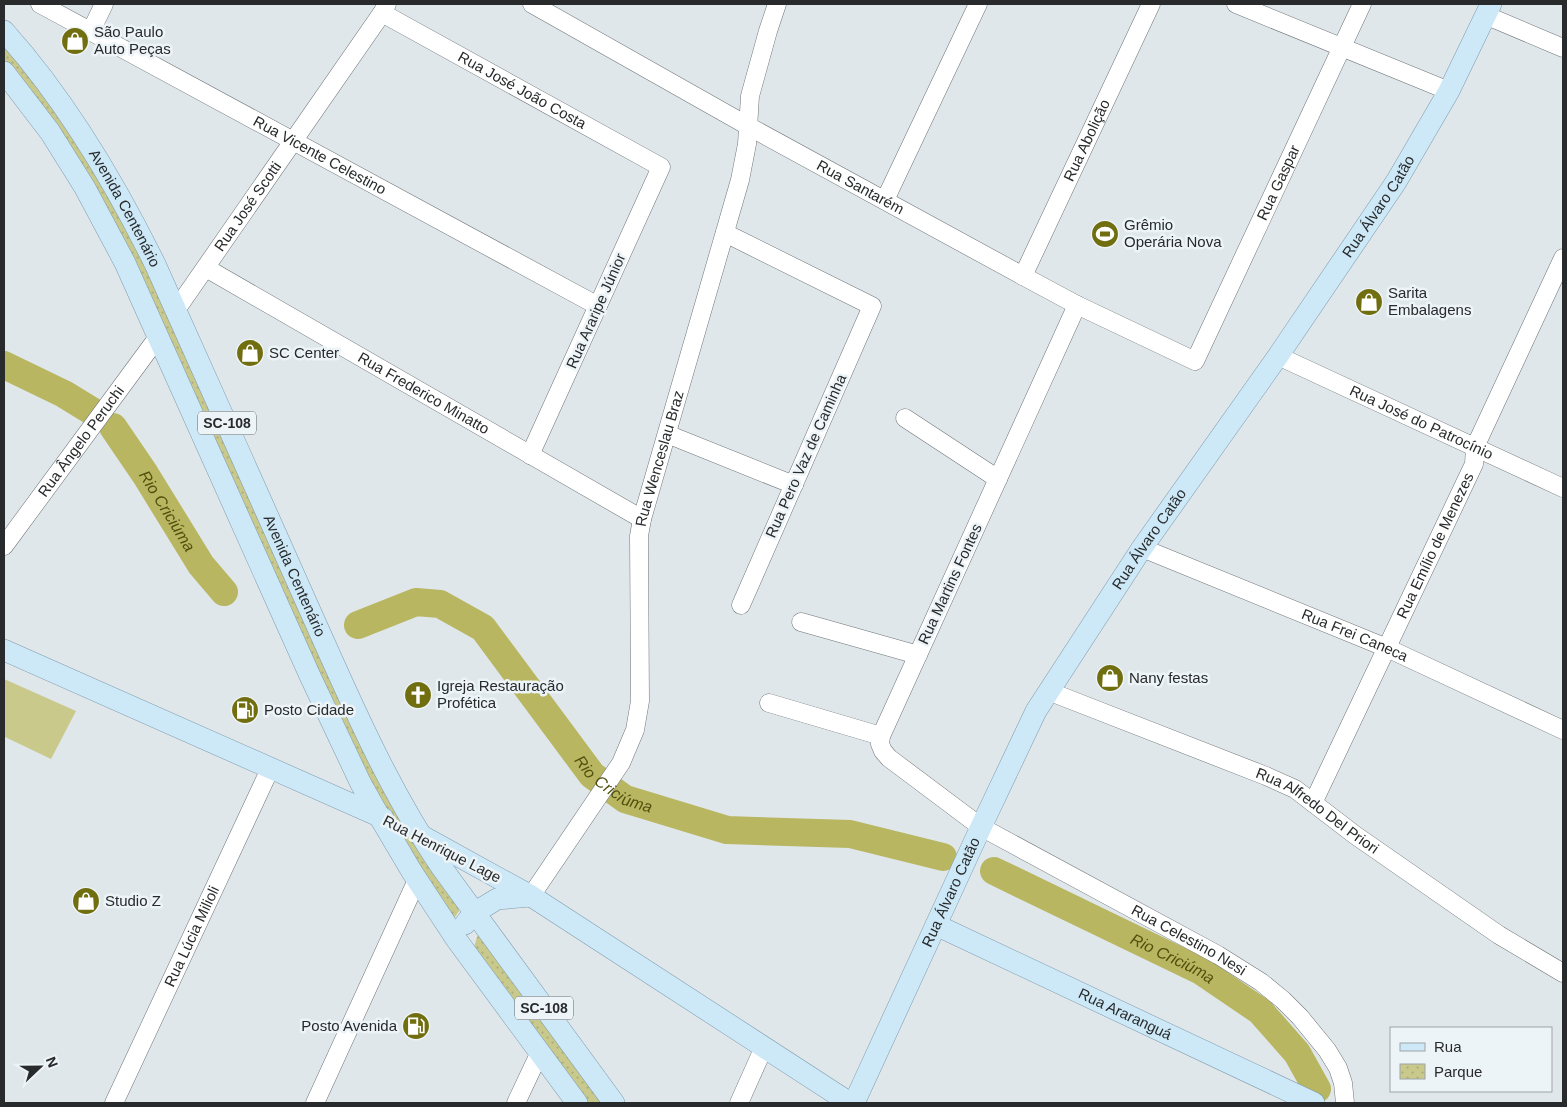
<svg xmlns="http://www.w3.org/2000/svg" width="1567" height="1107" viewBox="0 0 1567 1107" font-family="Arial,sans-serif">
	<defs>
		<pattern id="park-dots" width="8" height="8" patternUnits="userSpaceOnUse" patternTransform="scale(1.25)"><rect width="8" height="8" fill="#c9c98c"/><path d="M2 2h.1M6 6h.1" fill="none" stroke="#adad79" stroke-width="1.8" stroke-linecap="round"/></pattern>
	</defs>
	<rect width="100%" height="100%" fill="#e0e7ea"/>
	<path fill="#c9c98c" d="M4,679L76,711L51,759L5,737L4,739Z"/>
	<path fill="url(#park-dots)" d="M4,39L116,197L256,498L463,905L453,920L396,834L346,740L192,400L4,62Z
		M480,928L608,1103H584L473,950Z"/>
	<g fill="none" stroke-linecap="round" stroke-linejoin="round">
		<g stroke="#b8b661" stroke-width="28">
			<path d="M4,365L64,394L95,413"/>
			<path id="s1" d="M113,427L145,474L201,565L224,592"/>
			<path id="s2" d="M358,625L416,602L440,604L483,628L592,775L625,799L727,830L850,834L943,857"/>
			<path id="s3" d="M994,871L1201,971L1260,1011L1297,1053L1317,1089"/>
		</g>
		<g stroke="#6f7579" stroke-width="19">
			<g id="minor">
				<path id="s4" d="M40,4L598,306"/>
				<path id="s5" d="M532,4L748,126L1023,276L1077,305L1195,361L1362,4"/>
				<path d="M1236,4L1449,91"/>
				<path id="s6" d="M382,13L661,167L530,455"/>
				<path d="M1485,15L1563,48"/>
				<path d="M91,31L104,4"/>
				<path d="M885,200L978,4"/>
				<path d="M725,233L872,306L741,605"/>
				<path id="s7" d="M206,268L642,519"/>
				<path id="s8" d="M1023,276L1151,4"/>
				<path id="s9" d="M1077,305L881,736L880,744L883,751L889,758L981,827L1218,955L1261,982L1283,1000L1300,1017L1327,1050L1338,1068L1343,1083L1345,1103"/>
				<path id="s10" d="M176,310L382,13L387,4"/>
				<path id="s11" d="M1278,356L1563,488"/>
				<path d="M905,418L998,479"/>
				<path d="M667,434L794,485"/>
				<path id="s12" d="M4,546L158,337"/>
				<path id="s13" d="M1142,548L1387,648L1563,730"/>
				<path d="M801,622L918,655"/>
				<path id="s14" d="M1048,691L1266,776L1295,789L1355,835L1499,935L1563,973"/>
				<path d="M769,703L881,736"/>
				<path id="s15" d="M1313,803L1474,464L1475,447L1563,258"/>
				<path id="s16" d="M531,896L621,763L635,730L640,701L639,536L642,519L740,180L747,144L750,96L768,31L777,4"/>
				<path id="s17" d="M114,1103L270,769"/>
				<path d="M315,1103L417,880"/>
				<path d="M516,1103L540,1052"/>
				<path d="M739,1103L764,1047"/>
			</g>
		</g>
		<g stroke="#7e9bac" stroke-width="22">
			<g id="major">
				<path id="s18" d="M4,31C66,100 114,181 155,264C207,378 257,492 308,606C348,695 386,786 442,868L614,1103"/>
				<path d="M4,72L50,132L85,188L125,263L310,676L361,784L379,816L412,872L456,939L577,1103"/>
				<path d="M4,650L383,818"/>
				<path d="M422,836L531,896L850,1103"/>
				<path d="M465,924L474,913L497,899L531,896"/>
				<path id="s19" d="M936,925L1314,1103"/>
				<path id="s20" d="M854,1103L981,827L1036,711L1142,548L1278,356L1396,182L1449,91L1491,4"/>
			</g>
		</g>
		<use href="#minor" stroke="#fff" stroke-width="18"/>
		<use href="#major" stroke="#cde8f7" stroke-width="21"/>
	</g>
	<defs>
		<g id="shop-disc" transform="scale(1.4375)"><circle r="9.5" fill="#716e0f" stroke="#edf4f8"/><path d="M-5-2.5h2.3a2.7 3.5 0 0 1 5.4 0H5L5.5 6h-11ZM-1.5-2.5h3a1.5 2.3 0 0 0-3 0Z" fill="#fff"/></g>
		<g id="stadium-disc" transform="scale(1.4375)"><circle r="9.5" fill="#716e0f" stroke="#edf4f8"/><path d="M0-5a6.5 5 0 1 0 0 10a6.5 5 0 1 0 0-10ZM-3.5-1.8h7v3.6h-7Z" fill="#fff"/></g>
		<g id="church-disc" transform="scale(1.4375)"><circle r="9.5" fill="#716e0f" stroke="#edf4f8"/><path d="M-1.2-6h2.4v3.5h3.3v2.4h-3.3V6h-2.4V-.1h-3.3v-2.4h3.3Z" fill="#fff"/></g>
		<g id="fuel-disc" transform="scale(1.4375)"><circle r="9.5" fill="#716e0f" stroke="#edf4f8"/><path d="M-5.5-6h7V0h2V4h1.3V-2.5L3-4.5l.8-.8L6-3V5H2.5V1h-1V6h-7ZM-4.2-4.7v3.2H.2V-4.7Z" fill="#fff"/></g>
	</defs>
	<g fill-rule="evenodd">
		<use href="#shop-disc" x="75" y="41"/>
		<use href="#stadium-disc" x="1105" y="234"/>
		<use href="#shop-disc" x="1369" y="302"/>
		<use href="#shop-disc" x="250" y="353"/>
		<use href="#shop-disc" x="1110" y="678"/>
		<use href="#church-disc" x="418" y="695"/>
		<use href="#fuel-disc" x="245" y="710"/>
		<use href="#shop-disc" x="86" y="901"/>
		<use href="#fuel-disc" x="416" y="1026"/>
	</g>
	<g text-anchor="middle" stroke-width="5" stroke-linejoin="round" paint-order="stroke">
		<g fill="#edf4f8" stroke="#636768" stroke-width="1">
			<rect x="198" y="411.5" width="58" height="23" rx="4"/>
			<rect x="515" y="996.5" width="58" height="23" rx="4"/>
		</g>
		<g font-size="14" font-weight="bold" fill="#282a2b">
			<text x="227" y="428">SC-108</text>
			<text x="544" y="1013">SC-108</text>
		</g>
		<g font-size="15" fill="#282a2b" stroke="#edf4f8" text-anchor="start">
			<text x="94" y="37">São Paulo<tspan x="94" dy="17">Auto Peças</tspan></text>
			<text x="1124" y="230">Grêmio<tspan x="1124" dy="17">Operária Nova</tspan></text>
			<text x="1388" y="298">Sarita<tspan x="1388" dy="17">Embalagens</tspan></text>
			<text x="269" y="358">SC Center</text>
			<text x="1129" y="683">Nany festas</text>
			<text x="437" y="691">Igreja Restauração<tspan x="437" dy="17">Profética</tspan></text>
			<text x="264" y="715">Posto Cidade</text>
			<text x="105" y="906">Studio Z</text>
			<text x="397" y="1031" text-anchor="end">Posto Avenida</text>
		</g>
		<g font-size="15" fill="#282a2b" stroke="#edf4f8">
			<text dy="5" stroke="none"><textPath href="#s6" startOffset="160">Rua José João Costa</textPath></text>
			<text dy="5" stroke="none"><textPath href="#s8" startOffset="150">Rua Abolição</textPath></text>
			<text dy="5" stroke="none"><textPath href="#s4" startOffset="318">Rua Vicente Celestino</textPath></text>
			<text dy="5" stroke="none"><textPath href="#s5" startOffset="950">Rua Gaspar</textPath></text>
			<text dy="5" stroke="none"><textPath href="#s5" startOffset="376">Rua Santarém</textPath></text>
			<text dy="5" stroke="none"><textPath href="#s10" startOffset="126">Rua José Scotti</textPath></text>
			<text dy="5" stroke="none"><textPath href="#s20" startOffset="1042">Rua Álvaro Catão</textPath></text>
			<text dy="5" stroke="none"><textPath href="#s18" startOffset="215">Avenida Centenário</textPath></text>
			<text transform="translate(596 311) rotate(-66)" y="5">Rua Araripe Júnior</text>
			<text dy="5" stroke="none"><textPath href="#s7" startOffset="251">Rua Frederico Minatto</textPath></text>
			<text dy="5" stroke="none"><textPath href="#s11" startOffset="158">Rua José do Patrocínio</textPath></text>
			<text dy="5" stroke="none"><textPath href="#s12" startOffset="130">Rua Ângelo Peruchi</textPath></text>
			<text transform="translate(806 456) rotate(-66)" y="5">Rua Pero Vaz de Caminha</text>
			<text dy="5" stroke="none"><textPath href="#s16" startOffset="471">Rua Wenceslau Braz</textPath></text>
			<text dy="5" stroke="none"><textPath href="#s20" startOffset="638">Rua Álvaro Catão</textPath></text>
			<text dy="5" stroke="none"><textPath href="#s15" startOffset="285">Rua Emílio de Menezes</textPath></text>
			<text dy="5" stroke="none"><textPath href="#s18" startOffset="620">Avenida Centenário</textPath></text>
			<text transform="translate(950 584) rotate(-65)" y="5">Rua Martins Fontes</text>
			<text dy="5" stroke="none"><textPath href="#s13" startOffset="230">Rua Frei Caneca</textPath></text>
			<text dy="5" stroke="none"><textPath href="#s14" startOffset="296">Rua Alfredo Del Priori</textPath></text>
			<text transform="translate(442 849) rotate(27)" y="5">Rua Henrique Lage</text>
			<text dy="5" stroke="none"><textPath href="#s20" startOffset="232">Rua Álvaro Catão</textPath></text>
			<text dy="5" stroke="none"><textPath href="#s17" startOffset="184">Rua Lúcia Milioli</textPath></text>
			<text dy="5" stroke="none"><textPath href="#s9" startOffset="850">Rua Celestino Nesi</textPath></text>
			<text dy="5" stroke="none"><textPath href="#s19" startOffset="209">Rua Araranguá</textPath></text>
		</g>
		<g font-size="16" font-style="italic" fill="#52500d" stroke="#edf4f8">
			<text dy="6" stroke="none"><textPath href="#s1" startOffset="100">Rio Criciúma</textPath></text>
			<text dy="6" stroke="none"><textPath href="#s2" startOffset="342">Rio Criciúma</textPath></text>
			<text dy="6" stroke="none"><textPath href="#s3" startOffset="199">Rio Criciúma</textPath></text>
		</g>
	</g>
	<rect width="1567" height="1107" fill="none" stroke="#282a2b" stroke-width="10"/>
	<rect x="1390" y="1027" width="162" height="65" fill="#edf4f8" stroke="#9ea3a6"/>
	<rect x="1400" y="1043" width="25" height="8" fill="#cde8f7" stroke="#9ea3a6"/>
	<text x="1434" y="1052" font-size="15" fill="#282a2b">Rua</text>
	<rect x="1400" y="1064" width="25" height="15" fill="url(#park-dots)" stroke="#9ea3a6"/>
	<text x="1434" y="1077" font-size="15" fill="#282a2b">Parque</text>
	<g transform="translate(40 1067) rotate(68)" stroke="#edf4f8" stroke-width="4" paint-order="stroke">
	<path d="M0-4L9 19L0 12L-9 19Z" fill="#282a2b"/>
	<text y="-8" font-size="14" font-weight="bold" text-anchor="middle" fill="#282a2b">N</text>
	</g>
</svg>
